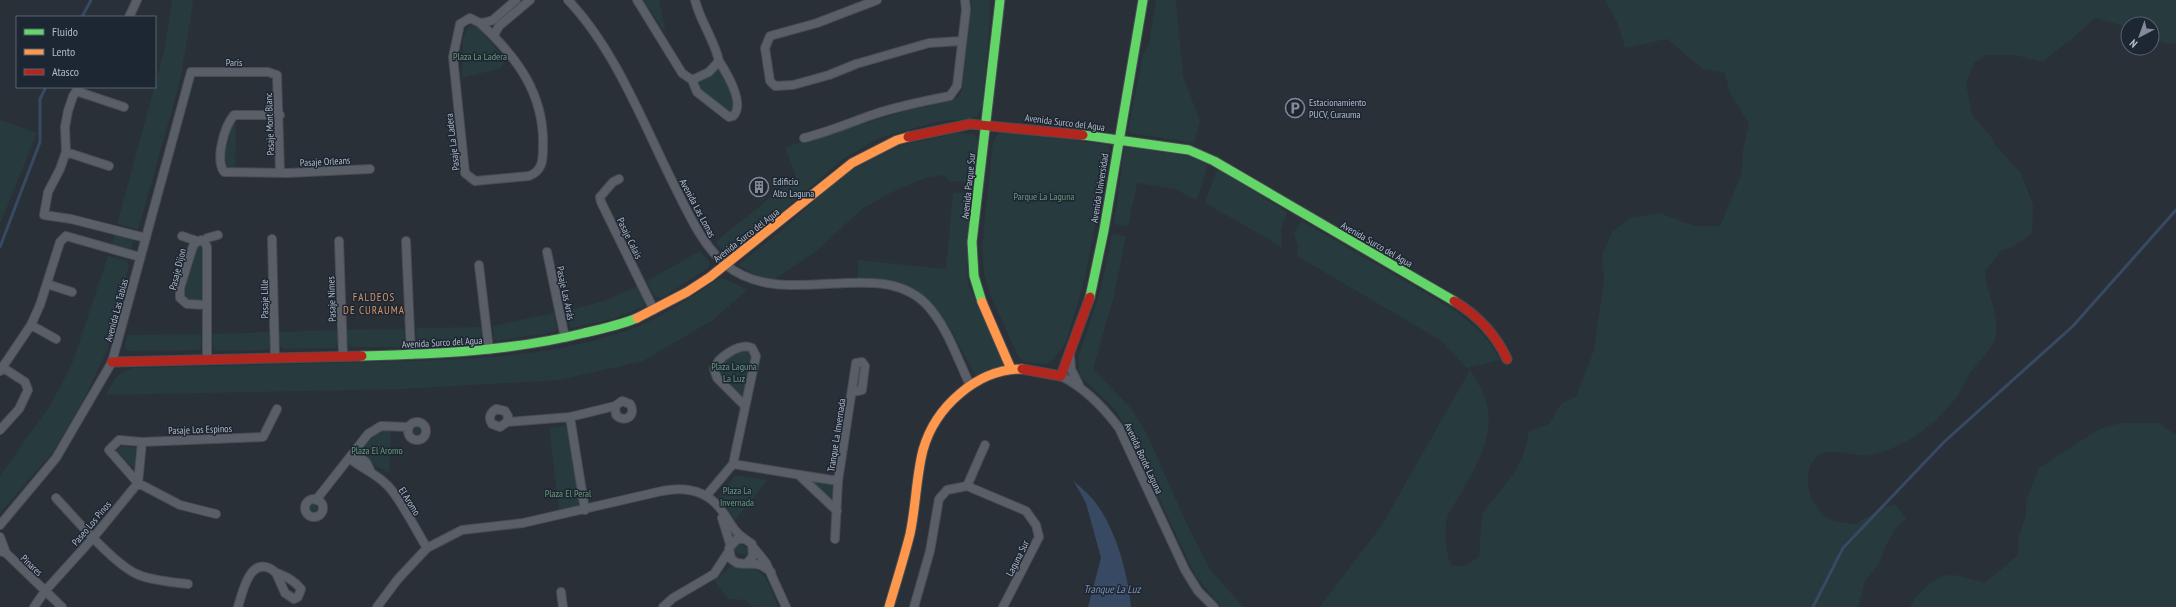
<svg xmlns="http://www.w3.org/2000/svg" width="2176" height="607" viewBox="0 0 2176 607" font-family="'PT Sans Narrow',sans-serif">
	<rect width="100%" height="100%" fill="#2a3038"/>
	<path fill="#273a3e" d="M172,0H193L192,9L180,81L138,230L117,224L164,52Z
		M643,0H659L666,34Z
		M972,0H989L990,20L982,108L977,116L969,119L940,121L879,138L843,159L760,231L728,255L726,254L715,242L796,177L785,147L913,109L951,101L957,98L962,90Z
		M1156,0H1176L1183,76L1200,121L1194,143L1131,133L1128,130L1143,55L1149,45Z
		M1605,0H2176V43L2170,44L2152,39V24H2128V27L2095,18C2079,34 2060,47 2043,62L2014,55H1987L1974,63L1966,84L1972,115L1991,137L1995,145L2021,173L2033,205L2032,233L2011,248L2001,251L1985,271C1985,290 2002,320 1995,339C1990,351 1978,362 1970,373C1965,381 1961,391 1955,399C1934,426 1904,448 1871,455C1856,458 1830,446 1819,455C1799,471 1808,504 1827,518C1834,523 1847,523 1856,524L1881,508L1895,504L1906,519L1896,528L1885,547L1879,564L1865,581L1858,607H1320L1382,525L1470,370C1503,417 1487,446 1462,492C1458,499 1451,508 1448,515C1443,533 1446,549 1451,566H1464L1479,557L1482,514L1514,473L1523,456L1529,431L1549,424L1562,403L1576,397L1594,350L1604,279L1602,255L1612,232L1630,218L1659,213L1695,226H1720L1741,175L1743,150L1749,124L1730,93L1725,73L1703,69L1667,39L1625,48L1618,24Z
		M469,26L478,27L505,59L501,68L462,78L463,38Z
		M719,67L729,85L734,104L735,107L730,114L699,91L694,81L710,76Z
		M0,120L37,133L0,224Z
		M232,124H236L235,169L227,168L223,162Z
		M1005,131L1108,145L1110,148L1085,278L1066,342L1054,359L1045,364L1026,362L1018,356L989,292L984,273L982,247L993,142L997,135Z
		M956,133L974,134L978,140L973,182L949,181L944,175L925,178L890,193L862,209L815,252L775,279L761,278L738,265L782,230L826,190L855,168L900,146Z
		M1128,147L1188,156L1206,164L1207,167L1197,200L1174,189L1137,183L1128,227L1114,224L1124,149Z
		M1219,170L1287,212L1281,229L1282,247L1205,203L1216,172Z
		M953,192L971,194L967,246L968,284L1004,365L976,377L950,328L934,305L910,289L858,280V260L946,269Z
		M1302,221L1451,308C1472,323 1489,337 1500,360L1467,368L1440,340L1297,256L1298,248L1294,232Z
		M115,233L134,239L131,249L112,244Z
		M1112,234L1126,236L1114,296L1093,369L1130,407L1146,432L1185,520L1210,569L1243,607H1221L1195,575L1124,423L1113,407L1082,378L1079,371V355L1101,289Z
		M197,246L203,248V299L202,301L187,300L185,298V289Z
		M700,251L710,263L708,268L662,298C652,298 651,289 647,281Z
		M108,256L126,261L129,265L108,348L82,404L52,453L0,513V476L51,404L72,364Z
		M721,278L728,280L747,290L713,320L643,361L559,380L404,389L106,395C113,382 118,371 133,368C212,366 291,364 370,362C455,360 551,359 631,329C664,317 691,296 721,278Z
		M637,286L645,303L644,306L612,319L571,328L565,311L604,301Z
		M554,313L557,330L554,332L497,341L494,339L493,326Z
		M481,327L482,342L479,343L419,345L417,344L416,328Z
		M404,329L405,343L402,347H351L348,343L347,330Z
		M337,330V345L335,348L283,349L280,346L279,332Z
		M269,332V348L267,350L219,351L213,348L212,334Z
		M201,334V348L199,350L128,351L125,347L127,336L129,335Z
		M742,349H747L752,354L743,395L740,397L718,376C718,361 731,357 742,349Z
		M2120,423H2158L2176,435V607H1910C1917,593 1934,576 1951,575C1961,575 1974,580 1985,583L2018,555L2019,536L2025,517L2027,499L2039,468L2099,429Z
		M411 431a6 6 0 1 1 12 0a6 6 0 1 1-12 0Z
		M567,426L580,506L559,510L549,428Z
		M382,431H391L389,473L369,462L361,447L368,439Z
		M122,446L137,448L134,468L116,451Z
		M736,475L768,480L735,520L719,496Z
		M817,481L834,485L833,502L815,486Z
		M307 508a6 6 0 1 1 12 0a6 6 0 1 1-12 0Z
		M741,543L750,551L749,556L735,552L733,549L735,545Z
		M740,566C768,568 768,584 778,607H754L744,600L729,599L714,581L731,567Z"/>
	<path fill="#384963" d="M1073,480C1080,487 1089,494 1095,502C1116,529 1128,574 1131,607H1088L1101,558L1086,503Z"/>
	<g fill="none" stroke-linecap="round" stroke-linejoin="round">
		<path stroke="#384963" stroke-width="3" d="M82,17L91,0
			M0,247L40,142V99L46,87
			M1813,607L1843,548L1944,442L2073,326L2176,210"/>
		<g stroke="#484c53" stroke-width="10">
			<path id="street" d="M568,0C615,49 643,123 673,183C688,212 701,244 726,265C784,312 877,255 926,304C947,326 957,358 970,385
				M637,0L682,73L692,80L709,72L719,61C714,39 700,21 695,0
				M877,0L817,23L770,36L765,48L770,81L775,86L793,85L829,75L856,64L929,43L961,41
				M129,17L137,0
				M480,23C518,58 545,95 543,148C543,161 542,171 529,176L475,181L465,173L453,57L460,24L470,18L480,23L487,22L493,20L516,0
				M494,35L499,26L530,0
				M692,80L697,92L729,117L733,116C746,104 726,72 719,61
				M79,87L73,96L68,111L65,127L66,152L60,169L48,192L44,215L71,219L146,238
				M76,91L124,107
				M280,115H234C224,127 215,159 224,172L288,173L370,169
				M804,138C829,132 851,122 875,114C899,106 924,101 950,96L957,86L966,10L965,0
				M66,152L109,166
				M619,179L613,182L600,197L601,202L654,310
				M182,236L197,241
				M272,239L275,358
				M204,241L207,238L218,235
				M339,241L343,356
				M406,241L411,355
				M547,252L565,338
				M479,265L489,350
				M47,284L72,292
				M207,305L187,304L180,298V288L192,249L194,244L201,240L204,241L207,247V360
				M31,325L56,339
				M1070,355L1071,369L1079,385
				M0,371L31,325L40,305L60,242L66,236L140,257
				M1061,376C1083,387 1104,408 1119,428L1185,570L1198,591L1214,607
				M570,417L585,510
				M507,422L508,416L505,411L496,409C490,413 488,418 492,424L500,427L507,422L570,417L615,406L622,401L630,404C637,415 625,424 616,415L615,406
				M408 431a9 9 0 1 1 18 0a9 9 0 1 1-18 0Z
				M0,430L19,409L28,390L25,382L2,367
				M354,452L366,462L370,470
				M349,458C361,468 375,473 387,485C399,496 417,532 427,548
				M733,464L838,481
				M801,477L837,511
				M967,486L985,445
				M707,495L733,464L756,356L752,348C740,342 717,358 714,369L717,378L744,405
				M56,498C75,518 115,566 139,575C154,581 172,582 188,584
				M305 508a9 9 0 1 1 18 0a9 9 0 1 1-18 0Z
				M316,500L368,434L381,426L409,427
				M216,514L180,505L138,483L109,450L119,440L142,442L263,437L277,409
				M722,518L730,544
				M0,525L56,458L112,362L191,72H268L277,75L280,173
				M0,537L6,553
				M835,539L838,481L856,363L862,362L865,366L862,390L853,392
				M754,548L766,563L786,607
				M0,551L6,553L62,607
				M748,562L753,556L752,544L745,539H737L729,548L731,559L737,563C753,566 755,559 771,572
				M561,592L563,607
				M34,607L45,591L93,538L138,483L142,442
				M238,607C242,594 249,559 269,568C272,569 274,572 277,573C286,577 294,580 301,589L298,597L294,599L285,593L276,573
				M377,607L398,579L427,548L462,530L523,523L662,491C683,487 703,489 718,506C729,518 731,530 745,539
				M663,607L673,598L714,574L729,551
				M914,607L930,551L939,499L947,490L967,486L1026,511L1036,525L1039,537L1003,607"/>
		</g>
		<g stroke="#484c53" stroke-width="11">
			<path id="fast" d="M1083,135L1189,150L1214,161L1454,301
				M1090,297L1104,230L1143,0
				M982,302L974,276L972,242L1000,0
				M362,356C437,354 512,351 584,333C602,329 620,325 637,318"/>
		</g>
		<g stroke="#484c53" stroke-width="11">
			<path id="slow" d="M982,302L1011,369
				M637,318L687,292L710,277L852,163L897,140L908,137
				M889,607C896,583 904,558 910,534C916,506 916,477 923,450C935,407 977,369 1022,369"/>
		</g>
		<g stroke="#484c53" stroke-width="11">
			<path id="jam" d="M908,137L970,124L1083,135
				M1454,301C1477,315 1496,335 1507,359
				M112,362L362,356
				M1022,369L1061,376L1090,297"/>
		</g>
		<use href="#street" stroke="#5a5e66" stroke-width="8"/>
		<use href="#fast" stroke="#63d668" stroke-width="9"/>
		<use href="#slow" stroke="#ff974d" stroke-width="9"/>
		<use href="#jam" stroke="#b3261e" stroke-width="9"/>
	</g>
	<defs>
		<g id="parking-ring" transform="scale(1)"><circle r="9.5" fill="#1d2633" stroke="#848b96" stroke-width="1.5"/><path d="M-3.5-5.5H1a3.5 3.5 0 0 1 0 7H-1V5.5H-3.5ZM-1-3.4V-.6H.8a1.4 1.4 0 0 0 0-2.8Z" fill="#848b96"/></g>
		<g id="building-ring" transform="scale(1)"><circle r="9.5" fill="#1d2633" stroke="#848b96" stroke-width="1.5"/><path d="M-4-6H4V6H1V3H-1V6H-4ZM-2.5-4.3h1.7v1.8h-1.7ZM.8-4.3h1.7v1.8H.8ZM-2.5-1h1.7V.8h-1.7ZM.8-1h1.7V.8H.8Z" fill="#848b96"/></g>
	</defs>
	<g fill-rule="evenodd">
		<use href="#parking-ring" x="1295" y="108"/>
		<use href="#building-ring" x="759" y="187"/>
	</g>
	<g text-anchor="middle" stroke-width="3" stroke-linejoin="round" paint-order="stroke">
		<g font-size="10" fill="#6b9a76" stroke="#1d2633">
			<text x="480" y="60">Plaza La Ladera</text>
			<text x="1044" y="200">Parque La Laguna</text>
			<text x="734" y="370">Plaza Laguna<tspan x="734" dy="12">La Luz</tspan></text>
			<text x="377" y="454">Plaza El Aromo</text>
			<text x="737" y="494">Plaza La<tspan x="737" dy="12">Invernada</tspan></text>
			<text x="568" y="497">Plaza El Peral</text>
		</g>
		<g font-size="10" fill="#b4bcc9" stroke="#1d2633">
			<text x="234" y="66">París</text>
			<text transform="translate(1065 122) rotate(7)" y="4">Avenida Surco del Agua</text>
			<text transform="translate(269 124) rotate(-92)" y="4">Pasaje Mont Blanc</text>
			<text transform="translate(452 142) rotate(-97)" y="4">Pasaje La Ladera</text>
			<text transform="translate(325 161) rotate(-3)" y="4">Pasaje Orleans</text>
			<text transform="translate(968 186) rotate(-84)" y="4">Avenida Parque Sur</text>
			<text transform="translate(1099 188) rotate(-81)" y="4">Avenida Universidad</text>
			<text transform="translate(698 208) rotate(62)" y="4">Avenida Las Lomas</text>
			<text transform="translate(746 235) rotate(-38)" y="4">Avenida Surco del Agua</text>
			<text transform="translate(630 238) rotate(64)" y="4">Pasaje Calais</text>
			<text transform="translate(1377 244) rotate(30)" y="4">Avenida Surco del Agua</text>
			<text transform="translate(177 269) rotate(-76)" y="4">Pasaje Dijon</text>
			<text transform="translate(566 293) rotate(78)" y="4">Pasaje Las Arrás</text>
			<text transform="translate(264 299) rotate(-91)" y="4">Pasaje Lille</text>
			<text transform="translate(331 299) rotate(-92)" y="4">Pasaje Nimes</text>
			<text transform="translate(116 310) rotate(-75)" y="4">Avenida Las Tablas</text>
			<text transform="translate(442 342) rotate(-3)" y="4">Avenida Surco del Agua</text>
			<text transform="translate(200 429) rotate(-2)" y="4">Pasaje Los Espinos</text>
			<text transform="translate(836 435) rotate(-81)" y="4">Tranque La Invernada</text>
			<text transform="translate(1144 458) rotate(65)" y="4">Avenida Borde Laguna</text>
			<text transform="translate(410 501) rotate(58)" y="4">El Aromo</text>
			<text transform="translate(91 523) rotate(-50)" y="4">Paseo Los Pinos</text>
			<text transform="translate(1017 558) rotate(-63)" y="4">Laguna Sur</text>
			<text transform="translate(32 565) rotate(44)" y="4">Pinares</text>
		</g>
		<g font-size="10" fill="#b4bcc9" stroke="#1d2633" text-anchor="start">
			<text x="1309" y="106">Estacionamiento<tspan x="1309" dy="12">PUCV, Curauma</tspan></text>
			<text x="773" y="185">Edificio<tspan x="773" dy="12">Alto Laguna</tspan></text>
		</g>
		<g font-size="11" letter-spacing="1" fill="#d59563" stroke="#1d2633">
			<text x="374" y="301">FALDEOS<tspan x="374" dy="13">DE CURAUMA</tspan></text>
		</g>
		<g font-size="11" font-style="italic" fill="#7c92b1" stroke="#1d2633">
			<text x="1112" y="593">Tranque La Luz</text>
		</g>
	</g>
	<rect x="16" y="16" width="140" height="72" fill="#1d2633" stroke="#59626f"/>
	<rect x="24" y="29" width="20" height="6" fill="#63d668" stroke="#59626f"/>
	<text x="52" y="36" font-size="12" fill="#b4bcc9">Fluido</text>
	<rect x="24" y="49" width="20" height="6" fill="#ff974d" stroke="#59626f"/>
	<text x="52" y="56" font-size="12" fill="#b4bcc9">Lento</text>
	<rect x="24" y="69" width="20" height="6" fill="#b3261e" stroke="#59626f"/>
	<text x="52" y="76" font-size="12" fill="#b4bcc9">Atasco</text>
	<g transform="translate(2140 36) rotate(221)"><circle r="19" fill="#1d2633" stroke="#59626f"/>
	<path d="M0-3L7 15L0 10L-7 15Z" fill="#848b96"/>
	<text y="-6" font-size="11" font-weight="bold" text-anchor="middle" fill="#b4bcc9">N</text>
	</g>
</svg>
